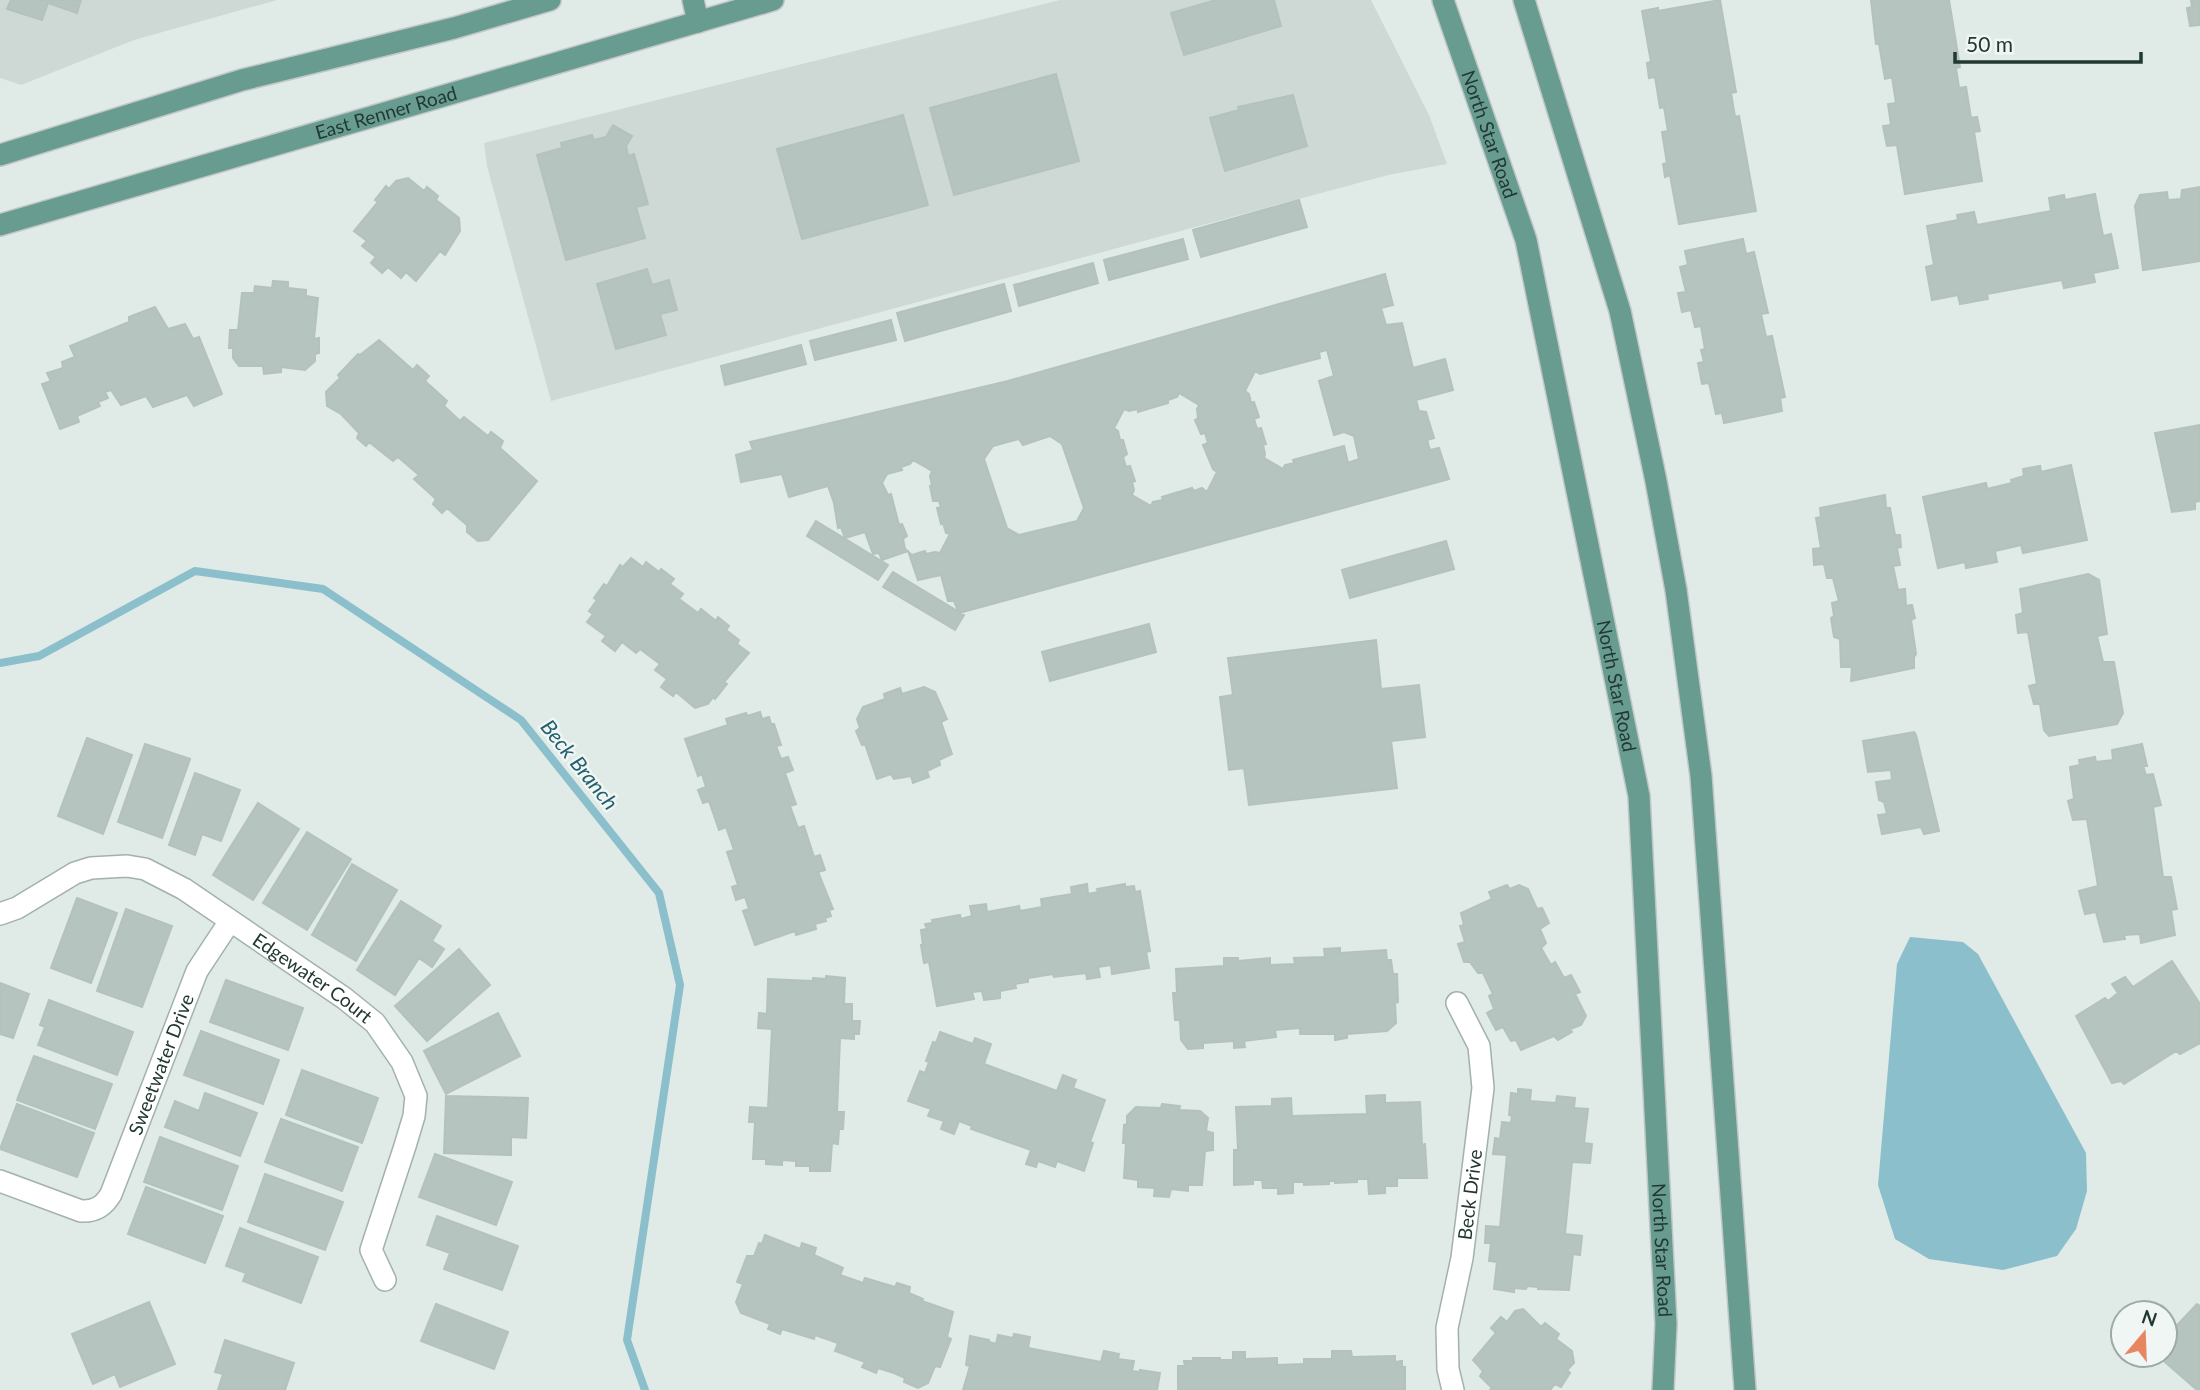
<svg xmlns="http://www.w3.org/2000/svg" width="2200" height="1390" viewBox="0 0 2200 1390" font-family="Lato,sans-serif">
	<rect width="100%" height="100%" fill="#e0eae6"/>
	<path fill="#ced9d5" d="M0,0H277L134,40L21,85L0,78Z
		M1060,0H1371L1429,115L1447,164L1388,175L551,401L487,166L484,143Z"/>
	<path fill="#8bbfcb" d="M1910,937L1963,942L1978,954L2086,1153L2087,1191L2076,1229L2057,1256L2003,1270L1929,1259L1895,1239L1878,1185L1897,964Z"/>
	<g fill="none" stroke-linecap="round" stroke-linejoin="round">
		<path stroke="#8bbfcb" stroke-width="8" d="M0,663L39,656L195,571L323,589L521,720L659,893L680,985L627,1340L645,1390"/>
	</g>
	<path fill="#b5c4bf" stroke="#b3c2bd" stroke-width="2" fill-rule="evenodd" d="M11,0H81L77,13L48,3L42,20L7,9Z
		M1216,0H1274L1281,26L1184,55L1171,13Z
		M1720,0L1736,92L1731,93L1735,117L1739,116L1756,211L1679,224L1670,175L1665,177L1663,164L1667,163L1662,132L1668,131L1664,107L1660,108L1655,77L1649,78L1647,63L1651,62L1642,11L1658,8V11Z
		M1871,0H1949L1960,67L1956,68L1959,88L1966,87L1971,118L1977,117L1980,131L1974,132L1982,181L1905,194L1897,145L1887,146L1883,126L1891,125L1888,104L1896,103L1892,77L1885,79L1879,44H1876Z
		M2191,0H2200V25L2190,26L2187,8L2192,7Z
		M1056,74L1079,161L954,195L930,108Z
		M1293,95L1307,146L1225,171L1210,118L1239,110L1238,107Z
		M903,115L928,205L802,239L777,149Z
		M613,125L632,136L626,146L628,156L634,154L648,204L636,207L645,238L566,260L537,155L562,148L561,143L592,135L594,140L606,137Z
		M408,178L424,191L427,187L438,196L436,200L459,218L460,231L445,255L440,251L416,281L406,272L401,278L388,267L382,273L371,263L376,257L362,246L367,241L354,231L378,202L375,200L386,186L389,189L396,181Z
		M2200,187V261L2143,270L2135,206L2140,195L2167,192L2168,200L2181,199L2182,190Z
		M2095,194L2103,236L2111,234L2118,268L2093,273L2095,282L2064,288L2062,280L1987,294L1988,299L1960,304L1958,295L1932,300L1926,267L1934,265L1927,226L1958,220L1957,215L1974,212L1977,225L2051,211L2049,198L2064,195L2065,200Z
		M1299,200L1307,227L1201,257L1193,230Z
		M1183,239L1188,259L1109,280L1104,260Z
		M1743,239L1746,254L1754,252L1768,313L1761,314L1766,337L1772,336L1785,397L1780,398L1782,411L1724,423L1722,413L1716,414L1709,383L1702,384L1698,363L1704,362L1701,350L1705,349L1701,326L1695,327L1691,310L1682,312L1678,293L1686,292L1680,267L1688,265L1685,251Z
		M1093,263L1098,283L1019,306L1014,285Z
		M647,269L652,285L669,280L677,310L660,314L666,335L616,349L597,284Z
		M1385,274L1393,305L1381,308L1386,325L1402,323L1413,368L1445,359L1453,390L1416,400L1419,411L1426,412L1434,438L1427,440L1430,450L1439,448L1449,479L959,613L954,601H948L941,575L918,580L908,551L882,560L879,553L873,554L865,532L845,538L841,527L838,528L834,503L828,486L789,497L782,474L741,482L736,455L753,450L750,442L1008,381ZM1327,350L1334,376L1319,381L1334,435L1344,432L1354,436L1359,459L1348,463L1344,446L1293,460L1294,463L1285,465L1283,469L1264,458L1265,454L1263,445L1266,444L1261,428L1257,429L1254,419L1259,417L1254,402L1251,403L1249,394L1245,391L1255,371L1260,374L1320,358L1319,352ZM1179,393L1199,405L1197,409L1198,418L1195,420L1201,434L1205,433L1208,443L1203,445L1213,469L1217,472L1207,492L1202,488L1194,491L1192,488L1162,497L1163,500L1153,502L1151,506L1132,495L1134,490L1132,482L1135,481L1130,466L1126,467L1123,457L1127,454L1123,440H1120L1118,431L1114,428L1124,409L1129,411L1138,409V412L1168,403V400L1177,397ZM1050,436L1062,444L1084,508L1077,521L1019,535L1007,528L984,459L993,446L1019,439L1023,445ZM913,460L932,471L930,476L932,485L930,486L933,501H939L941,507L937,508L941,524L943,523L946,533L950,534L940,553L935,552L926,554L925,551L912,555L905,549L903,539L907,536L902,524L899,525L891,494L888,495L882,483L887,474L902,470L901,467L910,464Z
		M273,281L288,282V288L306,290V296L318,298L314,339L319,338V353L315,354V361L305,370L281,367V372L264,374L263,366H239L233,358V348H229L230,330H238L242,293H254L255,286L272,288Z
		M1004,284L1011,311L905,341L897,313Z
		M155,307L168,329L185,324L193,339L199,337L222,394L194,406L187,395L153,407L146,396L121,405L111,390L105,392L108,398L98,402L100,406L77,416L79,422L60,429L42,384L51,381L47,373L63,368L62,362L75,357L70,346L129,322V317Z
		M891,320L896,340L815,360L810,341Z
		M379,340L413,370L417,365L429,376L425,381L447,401L444,406L460,421L464,417L488,436L491,432L503,441L500,448L537,481L488,540L478,541L467,532V525L447,508L442,513L433,504L436,499L414,479L419,475L398,457L393,461L369,442L366,446L357,438L359,433L341,414L327,406L326,392L340,378L338,375L358,354L360,355Z
		M801,345L806,364L725,385L721,366Z
		M2200,425V501L2195,502V509L2172,512L2155,433Z
		M2071,465L2087,540L2023,553L2021,545L1995,551L1997,562L1966,568L1965,562L1938,568L1923,497L1986,483L1987,489L2012,483L2011,480L2024,476L2023,469L2040,466L2041,472Z
		M1885,495L1886,508H1890L1895,535H1900L1901,547L1897,548L1900,565L1893,566L1898,590L1905,589L1906,606L1912,605L1915,618L1911,620L1916,654L1914,657V668L1851,681L1852,667H1841L1840,639L1834,637L1831,618L1834,616L1832,603L1839,601L1833,578H1827L1824,564L1814,565L1813,549L1821,548L1816,518L1821,517L1820,508Z
		M816,521L888,565L878,580L807,536Z
		M1446,541L1454,569L1350,598L1342,570Z
		M631,558L643,567L646,562L659,572L661,569L674,579L670,584L683,594L679,599L698,613L701,609L716,621L718,617L729,626L726,630L739,640L737,644L749,653L724,682L727,684L715,699L713,697L708,704L695,708L676,692L673,696L661,687L667,679L655,670L660,664L640,649L636,653L622,642L615,651L602,641L606,636L587,622L593,614L589,611L597,600L594,598L604,584L607,586L620,565L623,567Z
		M893,572L964,615L955,630L883,587Z
		M2088,574L2099,580L2107,634L2097,636L2103,662H2114L2123,713L2117,724L2049,736L2044,730L2040,704H2034L2029,686L2037,684L2028,632L2018,633L2016,615L2023,613L2020,589Z
		M1149,624L1156,652L1050,681L1042,652Z
		M1376,640L1381,689L1419,685L1425,737L1391,741L1397,788L1249,805L1244,768L1229,770L1220,697L1233,695L1228,658Z
		M924,687L935,692L947,719L941,722L952,754L939,760L940,765L927,771L929,777L913,783L911,776L894,779L891,774L877,779L865,744L862,745L856,731L860,728L857,719L863,707L885,699L884,694L900,688L902,694Z
		M760,712L762,719L769,717L771,724H774L781,745L776,746L781,759L788,757L793,770L785,773L796,804L790,806L798,828L804,826L814,857L820,855L825,870L818,872L833,909L829,910L831,916L825,918L826,921L815,924L816,929L796,935L795,931L755,945L743,911L749,909L745,897L736,900L732,887L738,885L727,852L734,850L726,827L719,830L709,801L703,803L698,790L706,787L702,774L698,776L685,739L728,725L726,719L746,713L747,716Z
		M1914,732L1916,735L1939,831L1924,834L1921,827L1882,834L1878,815L1887,814L1884,802L1879,800L1876,782L1892,780L1891,770L1868,772L1863,741Z
		M87,738L132,755L103,834L58,816Z
		M145,744L190,759L162,838L118,822Z
		M2142,744L2147,766H2143L2146,775L2153,774L2161,805L2153,807L2163,877H2171L2177,909L2171,910L2175,935L2141,943L2140,934L2124,935L2125,939L2104,942L2096,912L2085,914L2079,891L2098,886L2087,819L2073,820L2068,801L2074,799L2070,767L2080,765L2079,760L2095,757L2096,762L2113,760L2112,750Z
		M195,773L240,790L221,841L202,834L195,855L169,845Z
		M258,803L299,829L253,900L213,875Z
		M307,832L351,859L307,930L263,903Z
		M352,864L397,890L356,961L312,935Z
		M1087,884L1088,894L1098,892L1097,889L1125,884V887L1134,886L1135,892L1140,891L1150,951L1146,952L1149,968L1112,974L1111,965L1098,967L1100,977L1087,979L1086,973L1054,977L1053,974L1028,978V982L1015,984L1016,988L1000,991V998L984,1000L982,991L972,992L974,999L937,1006L929,962L924,963L921,945H923L921,930L927,929L925,924L933,923L932,920L960,915L961,919L972,916L970,906L986,904L987,912L1019,906L1020,911L1042,907L1041,899L1072,894L1071,887Z
		M1507,885L1510,889L1519,885L1528,889L1537,909L1542,908L1549,923L1540,929L1546,943L1541,948L1551,965L1555,962L1564,978L1571,975L1580,992L1575,994L1586,1016L1581,1025L1570,1029L1572,1032L1558,1040L1554,1036L1521,1050L1516,1040L1511,1041L1503,1027L1496,1030L1487,1013L1494,1009L1489,996L1493,994L1483,973H1478L1470,962H1464L1458,944L1465,942L1460,926L1464,925L1461,913L1492,899L1489,892Z
		M77,898L117,913L91,983L51,968Z
		M401,901L441,926L432,941L444,949L432,967L419,958L395,995L357,970Z
		M126,909L172,926L142,1007L97,991Z
		M1340,948V953L1386,950L1387,960H1391L1393,974H1397L1398,1002L1395,1003L1396,1023L1387,1031L1347,1034V1038L1335,1040V1034H1300V1028L1275,1030L1276,1037L1244,1041L1245,1047L1234,1048V1041L1203,1043V1048L1188,1049L1181,1040L1180,1020H1175L1173,993H1177L1176,969L1224,966V958H1238V961L1270,958V965L1295,964L1294,958L1325,957L1324,949Z
		M459,949L490,985L427,1041L395,1006Z
		M2172,961L2200,1004V1043L2180,1054L2176,1051L2124,1084L2121,1081L2112,1083L2076,1016L2105,998L2108,1001L2118,993L2112,984L2125,977L2133,987Z
		M826,976L845,978L844,1004H852V1021H860L859,1034H854V1039L840,1038L837,1112H844L843,1129H839L838,1144L832,1143L830,1171H810V1166H796V1161L782,1160V1165L766,1164V1159H753L755,1122H749L750,1107L768,1108L772,1029L758,1028L759,1013L767,1014L768,979L813,981V978L826,979Z
		M226,980L303,1008L288,1050L210,1022Z
		M0,983L29,994L13,1038L0,1034Z
		M49,1000L133,1032L117,1075L38,1045L45,1027L40,1025Z
		M498,1013L520,1056L446,1094L424,1051Z
		M201,1031L279,1060L263,1104L184,1075Z
		M940,1032L973,1044L975,1038L991,1044L984,1064L1057,1091L1063,1075L1076,1080L1073,1088L1105,1100L1090,1142L1093,1143L1084,1171L1057,1161L1055,1167L1038,1161L1036,1167L1026,1164L1031,1150L971,1129L972,1126L959,1121L954,1134L941,1129L944,1121L928,1116L931,1109L908,1101L920,1071L925,1073L929,1062L926,1061L933,1042L936,1043Z
		M34,1056L112,1084L95,1129L17,1100Z
		M302,1070L378,1098L362,1143L286,1115Z
		M1518,1089L1531,1090L1530,1101L1556,1103L1557,1096L1575,1098L1574,1108L1588,1109L1584,1143L1592,1144L1590,1163L1572,1162L1565,1234L1582,1236L1580,1255L1573,1254L1569,1290L1538,1289V1287L1527,1286L1526,1289L1514,1288V1292L1494,1289L1497,1262L1489,1261L1491,1243H1485L1486,1226L1500,1227L1507,1155L1493,1154L1495,1138L1500,1139L1502,1122L1511,1123L1512,1116L1509,1115L1511,1093L1518,1094Z
		M205,1093L257,1113L240,1156L165,1127L175,1101L199,1111Z
		M1385,1095V1103L1420,1102L1422,1145L1425,1144L1427,1178H1397V1186H1385V1193L1369,1194L1368,1179H1357V1182L1335,1183V1181H1329V1184L1304,1185V1182H1293V1193L1278,1194V1188H1263L1262,1180H1253V1184L1234,1185V1150H1238L1236,1107L1272,1106V1099L1291,1098L1292,1116L1367,1114L1366,1096Z
		M446,1096L528,1098L526,1138L511,1137V1155L444,1153Z
		M17,1104L94,1133L77,1177L0,1149Z
		M1162,1104L1180,1106L1179,1110L1200,1111L1208,1118L1206,1131L1213,1133V1150L1205,1151L1202,1185H1188V1191L1171,1189L1169,1197L1154,1196L1155,1188L1138,1187V1180L1124,1178L1126,1143H1123L1124,1125L1127,1124V1116L1136,1107L1161,1108Z
		M281,1119L358,1147L342,1191L265,1162Z
		M160,1137L238,1166L222,1210L144,1182Z
		M435,1154L512,1182L496,1225L419,1197Z
		M265,1174L343,1202L325,1250L248,1222Z
		M146,1187L223,1216L205,1263L128,1234Z
		M437,1216L518,1246L502,1290L444,1269L450,1253L427,1245Z
		M240,1228L318,1257L301,1303L243,1281L246,1273L226,1266Z
		M765,1235L800,1249L802,1243L816,1248L814,1255L843,1268L840,1275L863,1283L865,1278L895,1287L897,1283L910,1287L909,1293L923,1299L922,1301L953,1312L947,1337L951,1339L940,1367L935,1366L928,1383L918,1388L904,1382L905,1378L894,1373L878,1368L876,1373L862,1367L865,1362L835,1351L838,1343L815,1335L814,1339L782,1329L780,1334L768,1329L770,1324L741,1313L736,1302L743,1284L737,1282L747,1256H754L759,1243L762,1244Z
		M149,1302L175,1364L120,1387L115,1374L93,1384L72,1334Z
		M436,1304L508,1332L494,1369L421,1341Z
		M2197,1304L2200,1306V1390H2197L2157,1355H2165V1338Z
		M1523,1309L1541,1327L1545,1323L1559,1334L1556,1339L1572,1351L1574,1363L1567,1370L1570,1373L1561,1387L1555,1384L1550,1390H1490L1492,1388L1480,1376L1483,1371L1473,1360L1496,1333L1491,1328L1501,1317L1507,1322L1515,1311Z
		M1014,1334L1030,1337L1028,1348L1101,1362L1104,1351L1119,1354L1118,1359L1134,1361L1132,1371L1140,1372V1370L1160,1373L1157,1390H963L970,1366L966,1365L970,1336L989,1340V1342L996,1344L998,1335L1013,1338Z
		M225,1340L294,1363L285,1390H218L223,1374L215,1372Z
		M1332,1351H1351L1352,1357L1395,1356V1362L1402,1361V1367H1405V1390H1178V1366H1185L1184,1361H1193V1358H1220V1360H1233V1352H1245V1359L1277,1358V1365L1304,1364V1359H1332Z"/>
	<g fill="none" stroke-linecap="round" stroke-linejoin="round">
		<g stroke="#a3b1ad" stroke-width="24">
			<g id="minor">
				<path id="s1" d="M0,914L17,908L75,873L91,868L127,866L145,869L184,889L344,998L375,1023L402,1062L416,1096L414,1116L405,1146L371,1250L385,1280"/>
				<path id="s2" d="M0,1181L81,1211C95,1212 104,1206 111,1194L197,971L230,921"/>
				<path id="s3" d="M1453,1390L1448,1369L1447,1328L1462,1258L1483,1088L1479,1046L1457,1003"/>
			</g>
		</g>
		<g stroke="#c1c7c6" stroke-width="24">
			<g id="major">
				<path d="M693,0L698,22"/>
				<path id="s4" d="M1443,0L1526,240L1639,796L1666,1324L1663,1390"/>
				<path d="M1524,0L1620,311L1656,481L1676,590L1701,776L1745,1390"/>
				<path d="M0,155L242,80L454,28L550,0"/>
				<path id="s5" d="M0,225L773,0"/>
			</g>
		</g>
		<use href="#minor" stroke="#fff" stroke-width="21"/>
		<use href="#major" stroke="#689c90" stroke-width="21"/>
	</g>
	<g text-anchor="middle" stroke-width="5" stroke-linejoin="round" paint-order="stroke">
		<g font-size="19" fill="#223833" stroke="#f0f6f3">
			<text dy="7" stroke="none"><textPath href="#s5" startOffset="402">East Renner Road</textPath></text>
			<text dy="7" stroke="none"><textPath href="#s4" startOffset="142">North Star Road</textPath></text>
			<text dy="7" stroke="none"><textPath href="#s4" startOffset="709">North Star Road</textPath></text>
			<text dy="7" stroke="none"><textPath href="#s1" startOffset="357">Edgewater Court</textPath></text>
			<text dy="7" stroke="none"><textPath href="#s2" startOffset="262">Sweetwater Drive</textPath></text>
			<text dy="7" stroke="none"><textPath href="#s3" startOffset="198">Beck Drive</textPath></text>
			<text dy="7" stroke="none"><textPath href="#s4" startOffset="1276">North Star Road</textPath></text>
		</g>
		<g font-size="21" font-style="italic" fill="#215f6f" stroke="#f0f6f3">
			<text transform="translate(579 765) rotate(51)" y="7">Beck Branch</text>
		</g>
	</g>
	<g transform="translate(2144 1334) rotate(19)"><circle r="33" fill="#f0f6f3" stroke="#9eaaa6" stroke-width="2"/>
	<path d="M0-5L12 26L0 18L-12 26Z" fill="#e78761"/>
	<text y="-10" font-size="19" font-weight="bold" text-anchor="middle" fill="#223833">N</text>
	</g>
	<path d="M1955 52v10h186v-10" fill="none" stroke="#223833" stroke-width="3.5"/>
	<text x="1966" y="52" font-size="21" fill="#223833" stroke="#f0f6f3" stroke-width="5" paint-order="stroke">50 m</text>
</svg>
